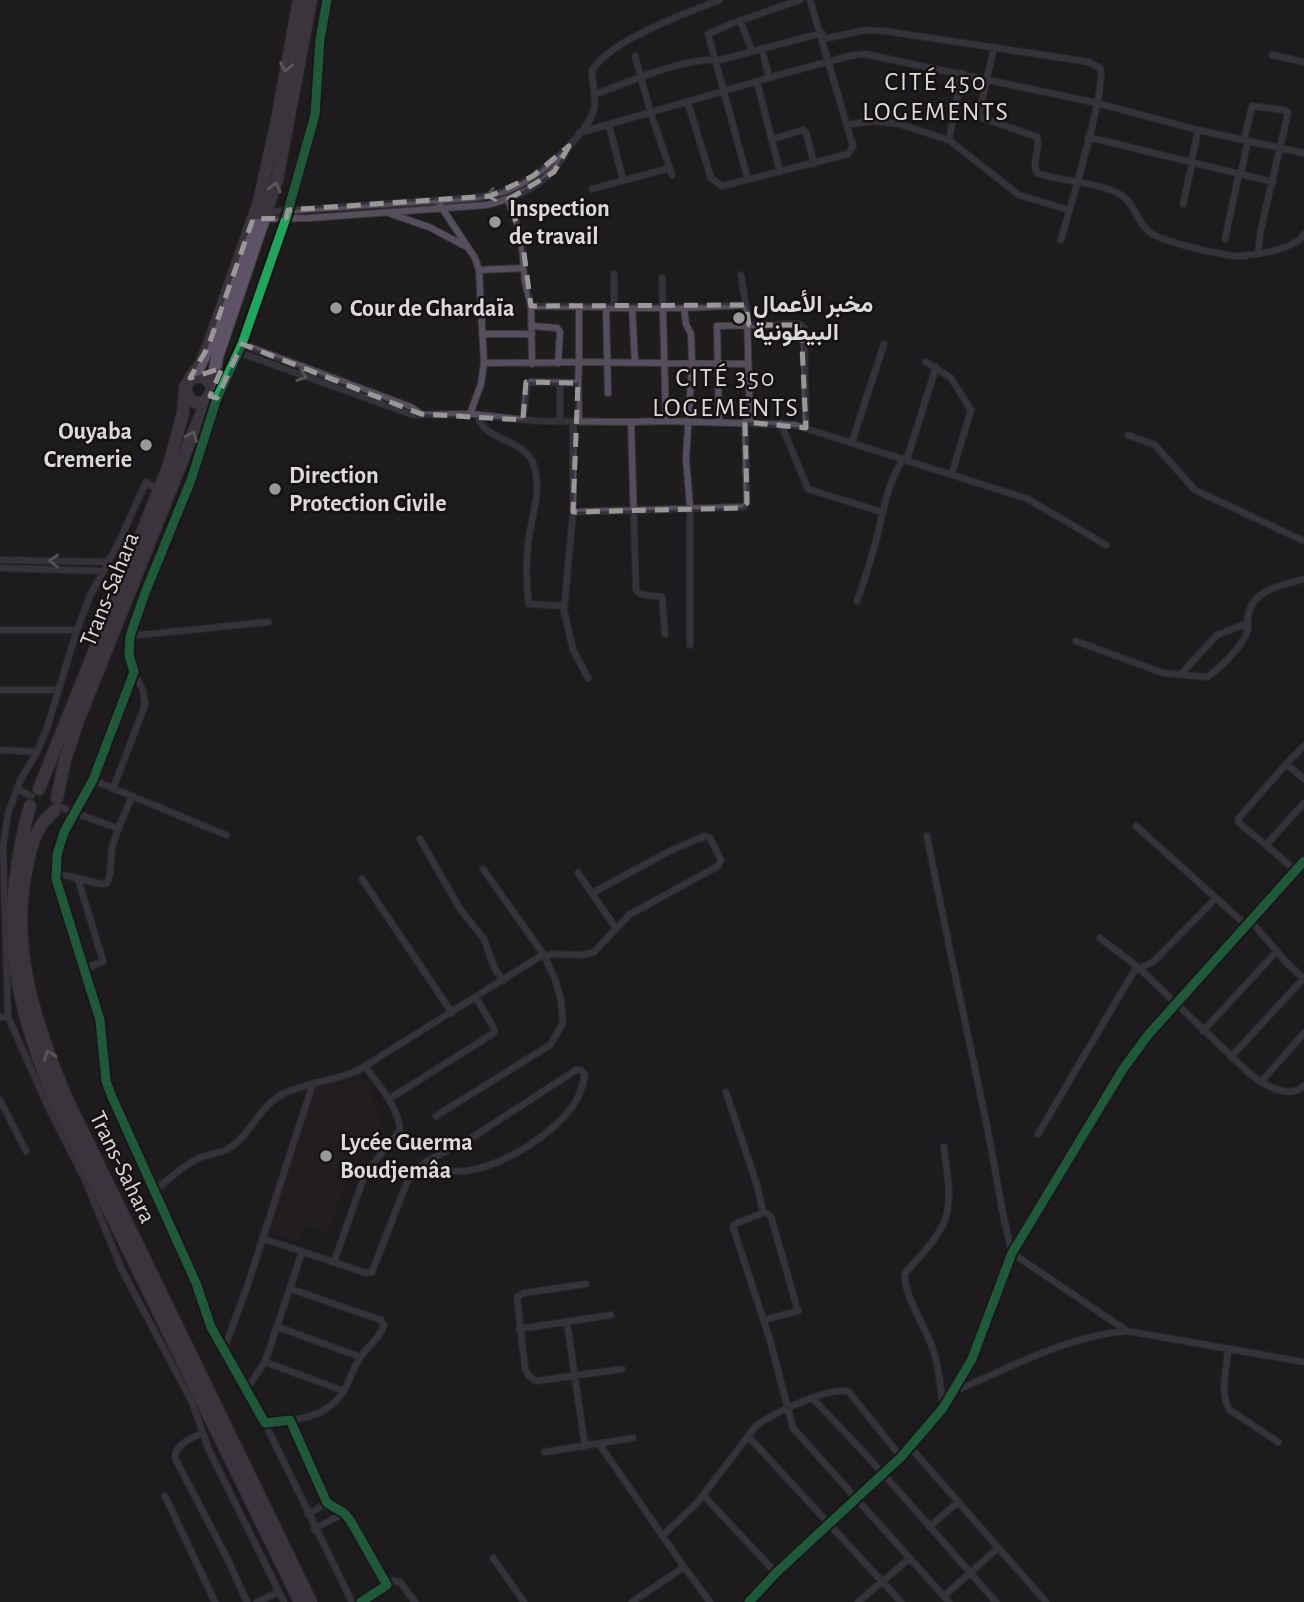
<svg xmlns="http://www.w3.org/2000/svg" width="1304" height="1602" viewBox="0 0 1304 1602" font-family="'Alegreya Sans',Vazirmatn,sans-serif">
	<rect width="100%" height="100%" fill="#1e1c1d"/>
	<path fill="#281f24" d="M368,1079L385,1135L334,1176L340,1179L339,1184L344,1187L328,1234L304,1226L299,1243L268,1232L316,1084Z"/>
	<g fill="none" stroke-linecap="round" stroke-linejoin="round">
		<g stroke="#393638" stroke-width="8">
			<path id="street" d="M327,0L320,39L315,115L286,218L242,344L217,398L191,480L145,593L130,636L129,655L134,672L93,780L64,832L57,855L56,879L100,1020L106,1081L112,1097L196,1283L211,1327L265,1423L290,1420L327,1503L344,1513L350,1520L387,1585L361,1602
				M740,20L752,51
				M823,39L866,30L885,31L1089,62L1100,68C1108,85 1068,213 1061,240
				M994,47L979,114L980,117L1037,137C1041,149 1031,162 1037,173C1064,183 1097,181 1121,195C1135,203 1137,224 1151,233C1164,242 1223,256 1240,256C1256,255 1297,249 1304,234
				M762,49L769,78
				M1272,55L1304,62
				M635,56L651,114L672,175
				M757,82L780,172
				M594,95C628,82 685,57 720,60L822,33
				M688,103L711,178L722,186L848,154L853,146L810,0
				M609,125L623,180
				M847,125L873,121L899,124L949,140L1019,195L1069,210
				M579,133L786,73L849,56L865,54L1097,103L1198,130L1304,153
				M1088,137L1273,182
				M773,139L803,130L806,132L814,164
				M949,140L962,73
				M1244,140L1252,106L1284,110L1288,113L1261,229L1258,253
				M1191,164L1198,130
				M1241,173L1248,140
				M748,180L708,34L733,23L800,0
				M592,189L670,168
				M508,200L521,234L525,282L531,306L684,308L746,305
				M1183,204L1192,164
				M440,205L475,258L479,270L484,363L481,384L470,414
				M266,212L472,198C489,196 504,193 519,185C542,173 588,134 594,109C597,97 592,84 592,71C608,41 687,13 719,0
				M391,214L429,227L465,246
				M262,219L310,218L487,205C522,196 552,182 568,148
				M1225,239L1239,173
				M479,270L524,268
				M614,274V307
				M741,275L747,313L750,422
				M662,278L666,421
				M531,306L532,364
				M606,307L608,393
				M632,307L635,362
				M684,308L686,324L691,334L692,363L686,459L690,507V645
				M532,326L557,328L560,332L558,363
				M482,334H532
				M242,344L411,407L421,414
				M238,352L413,415L470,414L537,421L631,422L666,421L795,425L1028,499L1106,545
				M926,362L951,378L971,410L952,473
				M484,363L579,362V307
				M578,383L579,421
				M560,384V421
				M478,415C482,441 523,438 533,463C543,489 531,518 528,544C526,563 526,585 529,604L564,606
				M523,420L527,385L531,382L578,383L579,362L748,364
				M573,421V512L564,610L573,650L588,678
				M631,422L636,590L640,594L662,597L665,634
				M719,422L717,326L799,324L804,328L806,428
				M781,424L808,489L882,512
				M1128,435L1155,445L1195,490L1304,541
				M852,442L884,344
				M907,459L936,367
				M573,512L744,507L747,503L745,422
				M0,560L109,562
				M0,568L103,571
				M857,601C865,580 871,559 877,537C883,511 888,481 904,458
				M0,630H77
				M130,636L268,622
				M1076,641L1163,673L1207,677C1219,669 1243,646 1247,632C1249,627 1247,621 1248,616C1252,589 1283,585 1304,579
				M1180,675L1217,635L1248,623
				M0,690H58
				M0,750L37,752
				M1286,764L1304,746
				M93,780L226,835
				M17,789L31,796
				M113,789L145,705L143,690L134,672
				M57,806L119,829
				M1136,826L1246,925
				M927,836C945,930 966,1024 985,1117C995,1163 1000,1208 1012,1253L1127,1331L1304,1362
				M420,839L460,909L484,939L494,967L503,981
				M1266,845L1239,823L1238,819L1286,764L1304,779
				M1295,870L1266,845L1304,803
				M55,873L101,884L107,883C113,871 109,857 113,844C118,828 125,812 132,797
				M578,873L615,927
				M78,879L103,961L85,969
				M362,879L452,1013
				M1250,920L1285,961L1304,979
				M1100,938L1139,968L1250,1074C1265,1085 1288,1100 1304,1086
				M0,1017H8L3,847L8,813L21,779L37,752L47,728L77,630L90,596L119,542L146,482L159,491
				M8,1017L49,1109L85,1180L122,1270L192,1402L209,1450L284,1602
				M1203,1031L1277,951
				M1231,1057L1304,978
				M1261,1082L1304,1033
				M726,1092L757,1185L763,1212
				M389,1099L494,1033V1028L476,998
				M0,1100L26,1151
				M436,1116L550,1045L563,1023L561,1000L555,979L544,955L483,869
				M1038,1134L1134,971L1153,962L1216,898
				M154,1191C168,1180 181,1167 197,1159C206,1154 219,1154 228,1149C252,1134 259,1105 285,1093C308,1082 334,1081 357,1071L539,957L552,954L582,955L594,952L629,915L718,866L721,860L710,838L705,836L672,850L592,893
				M262,1238L366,1273L372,1272L407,1182L424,1163L476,1135L576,1070H581L585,1075C583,1084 581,1093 576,1101C556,1134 492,1175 453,1171C444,1170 436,1166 428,1162
				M334,1262L365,1174L400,1130C398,1106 379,1085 365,1067
				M586,1284L524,1293L517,1297L525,1368L529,1376L536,1381L622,1369
				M764,1320L798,1311L771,1217L765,1212L735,1224L733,1227L770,1340L793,1428L949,1602
				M567,1322L585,1447
				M278,1327L360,1357
				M519,1329L611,1315
				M1228,1349C1227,1367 1219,1395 1230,1410L1278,1442
				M223,1352L247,1287L313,1083
				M265,1362L344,1391
				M246,1390L265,1362L302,1252
				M955,1391C1010,1368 1066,1336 1127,1331
				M813,1399C877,1464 935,1533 996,1602
				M943,1408C941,1389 939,1368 933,1349C926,1328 902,1292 905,1273C919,1257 937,1240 945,1220C953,1199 946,1169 944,1147
				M290,1420C312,1418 333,1410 345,1389C351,1378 354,1365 362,1355C369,1345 381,1337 384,1325L381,1320L291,1289
				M265,1423L352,1602
				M202,1433C191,1439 175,1444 175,1458L228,1560L247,1602
				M748,1436L901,1602
				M600,1445L684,1567L710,1602
				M910,1447L1046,1602
				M545,1452L633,1438
				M703,1495L776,1573
				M165,1496L215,1602
				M308,1514L327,1503
				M929,1527L957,1503
				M314,1529L344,1513
				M662,1536L697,1503L756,1426C771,1414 832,1385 849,1392L901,1457
				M493,1558L524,1602
				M387,1585L393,1581L400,1582L415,1602
				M944,1596L998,1548
				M257,1602L279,1592
				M632,1602L684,1567
				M749,1602L776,1573L901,1457L943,1408L972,1359L1012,1253L1123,1069L1148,1035L1304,861
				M858,1602L910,1558"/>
		</g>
		<g stroke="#393638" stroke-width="14">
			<path id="highway" d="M190,378L200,365L208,347L259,202L277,120L299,0
				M212,389L217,357L277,180L311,0
				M39,789L169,465L183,413L185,387L192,377H204L210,383L212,392L205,402C195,405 188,400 186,390
				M57,798L65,760L78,721L192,436L208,399
				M30,806C0,914 10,995 54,1098L300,1602
				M54,811C50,816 43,821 40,827C34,837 30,851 28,862C8,943 35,1023 66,1097L311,1602"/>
		</g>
		<use href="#street" stroke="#554e5c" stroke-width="6"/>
		<use href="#highway" stroke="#5d5364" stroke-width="12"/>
		<g stroke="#161214" stroke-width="13">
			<path id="cycleway" d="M327,0L320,39L315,115L286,218L242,344L217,398L191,480L145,593L130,636L129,655L134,672L93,780L64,832L57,855L56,879L100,1020L106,1081L112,1097L196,1283L211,1327L265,1423L290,1420L327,1503L344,1513L350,1520L387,1585L361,1602
				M749,1602L776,1573L901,1457L943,1408L972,1359L1012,1253L1123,1069L1148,1035L1304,861"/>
		</g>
		<use href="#cycleway" stroke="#20a55d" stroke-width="9"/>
	</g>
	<defs><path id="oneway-chevron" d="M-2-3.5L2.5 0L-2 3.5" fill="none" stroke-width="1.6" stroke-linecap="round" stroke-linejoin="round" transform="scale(1.75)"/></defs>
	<g stroke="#a39da5">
		<use href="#oneway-chevron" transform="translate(286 67) rotate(100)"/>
		<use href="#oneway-chevron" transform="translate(275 187) rotate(-75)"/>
		<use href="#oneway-chevron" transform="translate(192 436) rotate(-67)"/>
		<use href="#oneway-chevron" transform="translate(49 1055) rotate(-110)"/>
	</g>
	<g stroke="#98949c">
		<use href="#oneway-chevron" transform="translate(491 195) rotate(168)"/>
		<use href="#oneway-chevron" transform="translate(302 376) rotate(21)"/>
		<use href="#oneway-chevron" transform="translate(54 561) rotate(-179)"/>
	</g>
	<path d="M0 0H1304V1602H0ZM569,146L554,172L509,199L523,245L531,306L746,305L749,325H801L806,428L745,422L747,503L742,508L573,512L578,383L526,382L523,420L421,414L242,344L217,398L210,396L222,368L190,378L208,347L253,219L286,218L288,210L490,196L533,176Z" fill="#1e1c1d" fill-opacity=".55" fill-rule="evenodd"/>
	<path fill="none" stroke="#9a9798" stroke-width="5" stroke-dasharray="14 9" stroke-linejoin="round" d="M569,146L554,172L509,199L523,245L531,306L746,305L749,325H801L806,428L745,422L747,503L742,508L573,512L578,383L526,382L523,420L421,414L242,344L217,398L210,396L222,368L190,378L208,347L253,219L286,218L288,210L490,196L533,176Z"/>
	<g fill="#9a9798" stroke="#161214" stroke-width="2.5">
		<circle cx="495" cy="222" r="7"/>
		<circle cx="336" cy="308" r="7"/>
		<circle cx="739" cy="318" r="7"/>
		<circle cx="146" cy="445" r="7"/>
		<circle cx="275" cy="489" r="7"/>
		<circle cx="326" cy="1156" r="7"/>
	</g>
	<g text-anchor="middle" stroke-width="5" stroke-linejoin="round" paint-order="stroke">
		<g font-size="24" font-weight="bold" fill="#dcd9db" stroke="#161214" text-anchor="start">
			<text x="509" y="216">Inspection<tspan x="509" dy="28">de travail</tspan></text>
			<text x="753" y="312">مخبر الأعمال<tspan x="753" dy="28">البيطونية</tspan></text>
			<text x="350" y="316">Cour de Ghardaïa</text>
			<text x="132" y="439" text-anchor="end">Ouyaba<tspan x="132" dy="28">Cremerie</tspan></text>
			<text x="289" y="483">Direction<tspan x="289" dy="28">Protection Civile</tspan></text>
			<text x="340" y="1150">Lycée Guerma<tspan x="340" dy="28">Boudjemâa</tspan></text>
		</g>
		<g font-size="24" fill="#dcd9db" stroke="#161214">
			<text transform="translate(109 589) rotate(-68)" y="8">Trans-Sahara</text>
			<text transform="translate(123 1167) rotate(64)" y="8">Trans-Sahara</text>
		</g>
		<g font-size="26" letter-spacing="2" fill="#dcd9db" stroke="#161214">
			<text x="936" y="90">CITÉ 450<tspan x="936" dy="30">LOGEMENTS</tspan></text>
			<text x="726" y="386">CITÉ 350<tspan x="726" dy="30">LOGEMENTS</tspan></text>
		</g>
	</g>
</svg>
